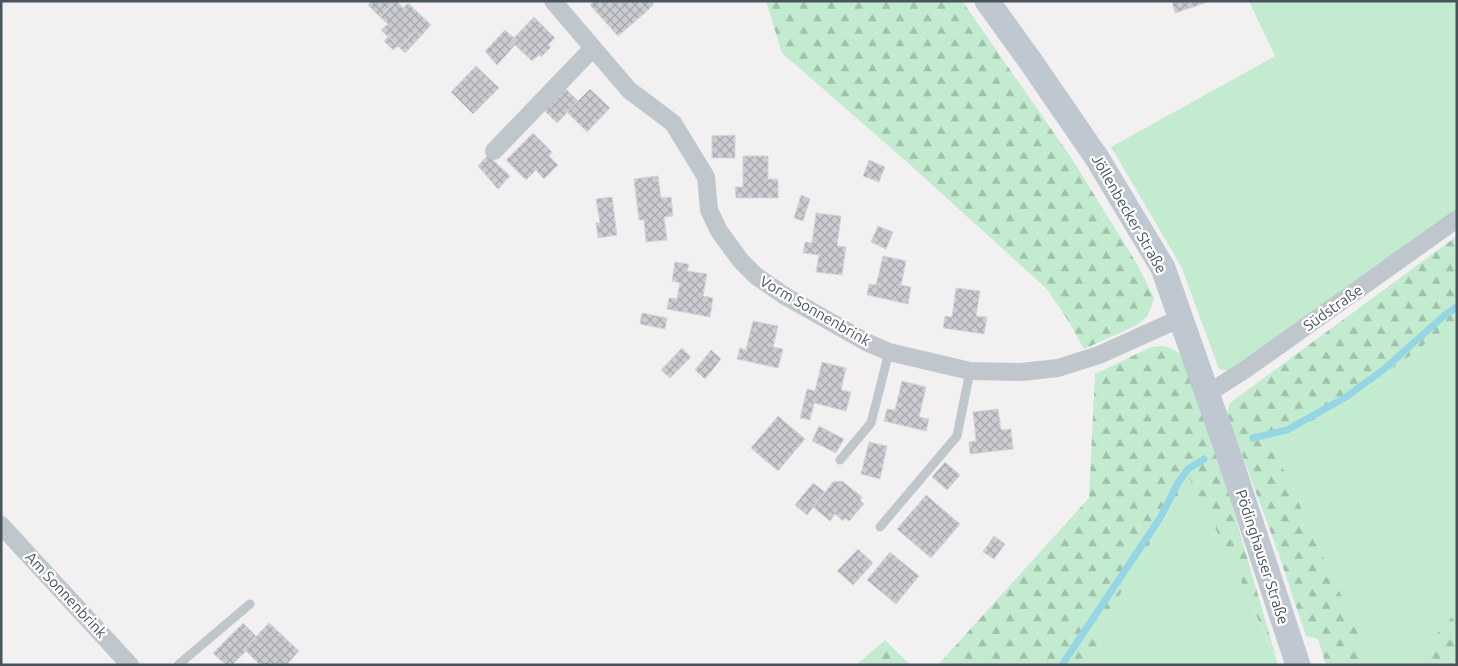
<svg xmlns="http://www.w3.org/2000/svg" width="1458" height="666" viewBox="0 0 1458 666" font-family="Ubuntu,sans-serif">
	<defs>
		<pattern id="forest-firs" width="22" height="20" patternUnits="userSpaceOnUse" patternTransform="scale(1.25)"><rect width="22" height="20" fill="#c2ebd0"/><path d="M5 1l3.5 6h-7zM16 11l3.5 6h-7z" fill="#a0c1ac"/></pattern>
		<pattern id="building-cross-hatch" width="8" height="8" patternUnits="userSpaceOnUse" patternTransform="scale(1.25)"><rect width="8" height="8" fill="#caccd1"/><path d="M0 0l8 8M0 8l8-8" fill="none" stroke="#a6a8ad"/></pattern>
	</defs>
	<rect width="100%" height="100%" fill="#f2f0f0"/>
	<path fill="#c2ebd0" d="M1249,1H1457V214L1231,371L1219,369L1181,266L1111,147L1275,56Z
		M1457,320V612L1408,665H1373L1270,440L1342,407Z
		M1188,475L1229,555L1278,665H1086L1095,654L1111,609L1172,507Z"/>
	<path fill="url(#forest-firs)" d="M766,1H962L1072,159L1137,264L1154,298L1151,308L1146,317L1137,325L1084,349L1069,322L1047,289L907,162L782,53Z
		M1457,236V320L1342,407L1270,440L1373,665H1326L1318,639L1306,636L1278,552L1227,414L1230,403Z
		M1161,346C1172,347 1178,351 1184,359L1218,457L1278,664L1229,555L1188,476L1172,507L1111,609L1095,654L1086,665H938L1089,498L1095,374L1151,347Z
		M1457,612V665H1408Z
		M885,640L910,665H856Z"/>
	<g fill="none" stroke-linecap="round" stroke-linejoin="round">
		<path stroke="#94d6e3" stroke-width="7" d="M1253,438L1287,430L1346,397L1383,370L1445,315L1457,307
			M1062,665L1160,518L1178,483L1188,469L1204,459"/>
	</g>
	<path fill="url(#building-cross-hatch)" stroke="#d4d6da" d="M372,1H395L380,17L368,5Z
		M395,1H397L403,8L408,3L431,25L421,36L416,31L400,48L381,30L388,24L380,17Z
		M594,1H638L647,11L618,36L590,5Z
		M638,1H651L654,4L647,11Z
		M1172,1H1211L1175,13Z
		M534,17L555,38L548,45L551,47L541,57L539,55L532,61L511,41Z
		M505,30L514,38L511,41L515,45L497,65L485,51Z
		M416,31L421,36L405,53L400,48Z
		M388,37L398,46L393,50L384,41Z
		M476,66L499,88L473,114L451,92Z
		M564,87L578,101L557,123L543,109Z
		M590,89L610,108L587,132L567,112Z
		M533,133L552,152L549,156L558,165L544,179L536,170L526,180L506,160Z
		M735,135V158H712V136Z
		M488,155L510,176L498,189L478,166Z
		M743,156H768V179H778V198H736L735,187H743Z
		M869,160L885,167L879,182L863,176Z
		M658,176L661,198L671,197L673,216L664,217L667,240L646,242L644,220H639L634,179Z
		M801,195L810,199L803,221L794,218Z
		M612,197L617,235L598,238L596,223H600L596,199Z
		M816,213L841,216L837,246L846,247L842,275L816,272L819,255L803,253L805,242L812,243Z
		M878,226L893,232L886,249L871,242Z
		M883,256L906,261L901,285L911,287L908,304L867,295L869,284L876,285Z
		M675,262L689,264L687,271L707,274L703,296L713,298L710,317L667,309L669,298L677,299L680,283L672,281Z
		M956,288L980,291L976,316L987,317L984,334L943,328L945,316L952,317Z
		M642,313L667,318L665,329L640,324Z
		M753,321L778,326L773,347L783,349L778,368L737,359L740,348L746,350Z
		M682,348L691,357L670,378L661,370Z
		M711,350L721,359L705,379L695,370Z
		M822,362L846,368L841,390L851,392L846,411L814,403L810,420L800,418L807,389L815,391Z
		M902,381L926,387L919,417L929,419L926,431L884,421L887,409L895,410Z
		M998,409L1001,430L1011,429L1013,449L970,454L969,442L976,441L973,412Z
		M778,416L805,439L778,471L751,448Z
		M819,426L844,439L836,453L812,441Z
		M869,442L887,446L880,479L861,474Z
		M945,462L960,475L947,490L932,477Z
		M842,481L862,497L860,500L864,504L849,521L845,518L843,521L835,514L830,521L813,507L833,482Z
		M813,483L825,492L807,515L795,505Z
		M926,495L960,524L931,558L897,529Z
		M994,536L1005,544L994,559L983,552Z
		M858,549L873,563L853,585L837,571Z
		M890,552L919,576L896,604L867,580Z
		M243,623L256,636L244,649L246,651L232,665H226L213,653Z
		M269,623L299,651L286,665H260L244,649Z"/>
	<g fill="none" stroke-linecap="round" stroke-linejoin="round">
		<path stroke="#bfc7cd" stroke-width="9" d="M840,460L871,423L889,352
			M880,527L957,436L970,371
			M178,665L250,604"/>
		<path stroke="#bfc7cd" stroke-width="18" d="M553,1L629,90L673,123L706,177L709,210L719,231L741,261L756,276L785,296L866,342L889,352L970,371L1021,372L1058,368L1099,355L1181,318
			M494,151L593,48
			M1207,394L1246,369L1457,219
			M1,525L130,665"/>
		<path stroke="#bfc8d1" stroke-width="25" d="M987,1L1031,62L1097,158L1163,268L1227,450L1298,665"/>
	</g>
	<g text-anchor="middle" stroke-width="4.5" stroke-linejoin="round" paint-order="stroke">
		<g font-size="15" fill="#49535b" stroke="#fff">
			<text transform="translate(1129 214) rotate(60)" y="5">Jöllenbecker Straße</text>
			<text transform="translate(1333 308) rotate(-35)" y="5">Südstraße</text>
			<text transform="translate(815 311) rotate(30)" y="5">Vorm Sonnenbrink</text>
			<text transform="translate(1262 557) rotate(72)" y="5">Pödinghauser Straße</text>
			<text transform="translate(66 595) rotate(47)" y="5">Am Sonnenbrink</text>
		</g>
	</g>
	<rect width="1458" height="666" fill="none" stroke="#49535b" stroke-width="5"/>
</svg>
